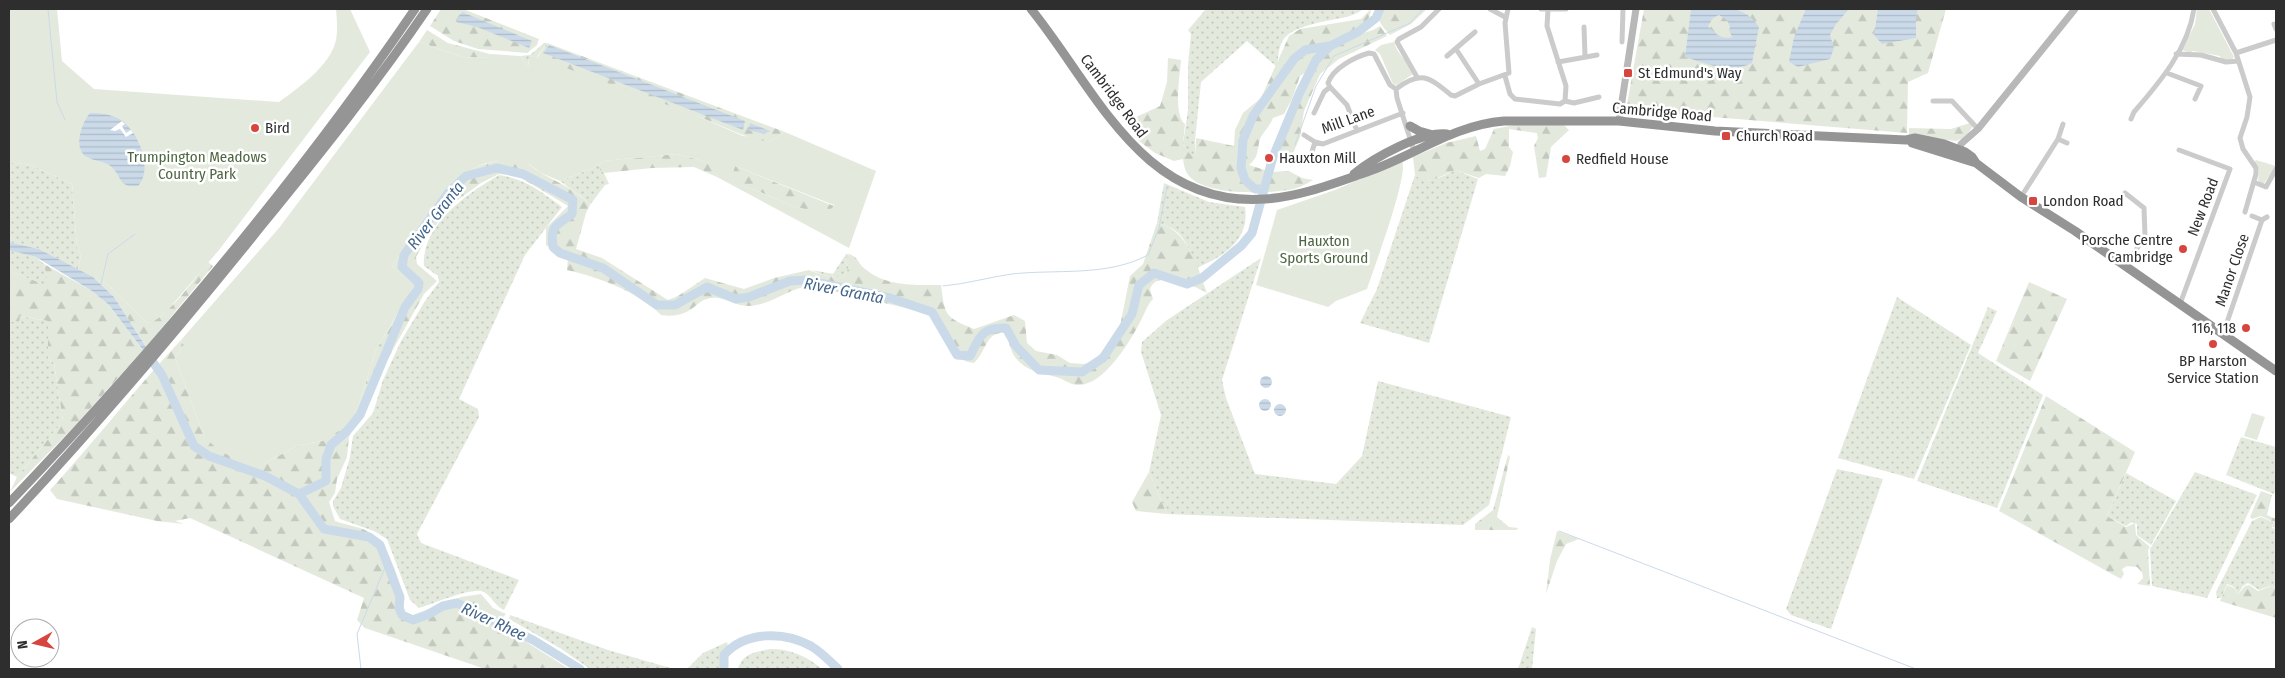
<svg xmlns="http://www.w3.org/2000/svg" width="2285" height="678" viewBox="0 0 2285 678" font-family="'Fira Sans Condensed',sans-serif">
	<defs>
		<pattern id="grass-dots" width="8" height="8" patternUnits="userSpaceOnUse" patternTransform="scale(1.25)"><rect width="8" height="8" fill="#e3eadd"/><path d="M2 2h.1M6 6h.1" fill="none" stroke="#c3c9be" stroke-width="1.8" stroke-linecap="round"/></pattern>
		<pattern id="forest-firs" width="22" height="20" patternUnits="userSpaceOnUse" patternTransform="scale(1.25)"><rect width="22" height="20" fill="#e3eadd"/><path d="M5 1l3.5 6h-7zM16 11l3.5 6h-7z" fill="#c3c9be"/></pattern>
		<pattern id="water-rules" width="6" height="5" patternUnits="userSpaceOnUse" patternTransform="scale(1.25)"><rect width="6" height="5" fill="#cbdae9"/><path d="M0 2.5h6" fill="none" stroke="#afbbc8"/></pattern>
	</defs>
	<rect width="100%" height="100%" fill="#fff"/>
	<path fill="url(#grass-dots)" d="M1206,9H1363C1357,14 1350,16 1342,18C1326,21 1292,26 1283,40C1278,48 1278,59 1277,67L1247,41L1201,82L1195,140L1196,156L1190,155L1183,144L1188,110V65L1191,34L1188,30Z
		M544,43H547L536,58L533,56L529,60L528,66L520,56L530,55Z
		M602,161L599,166L600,170L604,173L609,184L605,185L590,205L582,197L560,181L593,168Z
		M9,162L31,165L72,184L77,247L81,255L78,270L39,249L9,242Z
		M1455,170L1478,179L1429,343L1360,323L1377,289L1415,175C1428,186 1441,177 1455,170Z
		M499,175C526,179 540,191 562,207L525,255L459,399L478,409L479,417L417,534L421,543L519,580L504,610C495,606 492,597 484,592C473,586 431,605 419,608L410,600L387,539L374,531L340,519L333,506V501L341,488L350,457L353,436L373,413L383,380L401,341L425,301L439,282L438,276L424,266C421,225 468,193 499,175Z
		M1164,183L1209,202L1245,207C1250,240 1224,256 1197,268C1187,245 1184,229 1157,223Z
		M9,249L36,257L44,264L50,288L9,270Z
		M846,254H849L845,262L849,267L843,278L822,275L812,270L833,274Z
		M1261,258L1222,380L1226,398L1255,474L1336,484L1362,456L1378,381L1511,417L1489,505L1463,525L1167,514L1149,472L1161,415L1141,352L1142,342L1167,320Z
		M1897,297L1971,345L1914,479L1838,458Z
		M1988,307L1997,311L1978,353L2043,395L1997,508L1917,481Z
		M20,316L48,321V359L54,363L63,421L17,477L9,473V322H18Z
		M2241,437L2276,447V487L2274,494L2226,475Z
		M1837,469L1883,479L1831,629L1791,615L1786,609Z
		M2195,472L2257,495L2207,598L2152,586L2150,549Z
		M2126,473L2176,501L2151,545L2137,535V524L2132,522L2126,526L2107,516Z
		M2261,517L2273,522L2272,528L2276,529V587L2269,586L2259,590L2248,583L2243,586L2238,594L2234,587L2227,584L2221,598H2217L2216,592L2252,521Z
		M510,615L608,650L674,669H590L560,648L509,619Z
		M1532,627L1536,629L1532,669H1518Z
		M727,642L728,646L722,652L721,669H687L703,653Z
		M771,649C790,649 807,656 822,669H738C743,653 755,652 771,649Z"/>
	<path fill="url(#forest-firs)" d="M441,9H463L539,39L537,45L527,53L478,49L454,41L430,26Z
		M1371,9C1371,19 1362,25 1360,34L1373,30L1380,26L1387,36L1339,59L1320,74L1304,111L1300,137L1289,163L1283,165L1279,153L1274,146L1283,135L1284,122L1300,99L1308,80V71L1300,76L1292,99L1284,114L1273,118C1270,126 1262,134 1260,139C1257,150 1259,157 1249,165L1271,172L1289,171L1302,178L1313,180C1305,185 1297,189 1288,190C1265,194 1206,195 1190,177C1185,172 1184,166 1183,159L1174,161L1155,153L1139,141L1120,114L1136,117L1160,106L1167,82L1168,58L1181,60C1180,75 1173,115 1185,124L1183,144L1190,154L1196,156V138L1234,146L1235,130L1243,113L1261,98L1289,36L1300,29L1361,19Z
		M1381,9H1427L1411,24L1390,35C1382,26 1376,21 1381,9Z
		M1644,9H1946L1928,73L1908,82L1907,133L1626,110Z
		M427,30L448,43L490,54L487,58L463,57L419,42Z
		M547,43L785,132L768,143C743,137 719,124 694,115C642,96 589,78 537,58Z
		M1970,123L1973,126L1965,138L1956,141L1909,135V128L1951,129Z
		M1564,125L1569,130L1551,147L1546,177L1539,178L1534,146L1538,138L1537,133L1509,129V147L1513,152L1510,166L1505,176L1486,174L1479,178L1455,170L1433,180H1421L1415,175L1413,157L1446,143L1476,136L1480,151L1485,149L1494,129L1515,125Z
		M677,154L715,164L717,177L694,167L652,168L604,173L600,170L599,166L602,161Z
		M522,158C528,163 534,169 541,173C560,184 574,188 590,205L586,213L576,249L602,258L668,300L678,296L705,278L744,289L774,278L809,270L822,275L843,278L849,267L845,262L849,254C860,258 857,263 865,269C887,287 915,285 941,285C945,316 945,317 974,329L1014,315L1025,321L1027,343L1036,351L1057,355L1070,363L1084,364L1092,362L1106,348L1120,326L1130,276L1143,264L1157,223C1189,230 1196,265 1207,293C1195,286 1157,269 1150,289L1153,299C1146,306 1145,314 1140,322C1130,342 1103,386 1078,385C1070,385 1064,379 1056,377C1039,373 1021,370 1012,352C1009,346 1009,339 1006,333C985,331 986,353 974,363C948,361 945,328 928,313L810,286C788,288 770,306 748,306C734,306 721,294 707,299C702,300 698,304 694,307C684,315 673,317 661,315C639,292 598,277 567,270L568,258L546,245V228L568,206L518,176L499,174L481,183L451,205L427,237L416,257L417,264L437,281L424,294L385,364L349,437L347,457L337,479L335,493L329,502L335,521C346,525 363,527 372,534C390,546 405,592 404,612L413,615L461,597L481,594L493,608L506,614L499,621L509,631L569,669H485L365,628L357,620L364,598L190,518L175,521L184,524L157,521L57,499L50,490C95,441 135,389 181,340L184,345L175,358L204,436L263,464L297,446L325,440L356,414L376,350L414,287L392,266C410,240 448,179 476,167C490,161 507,160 522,158Z
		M735,166L834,206L827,215L792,206L758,191L729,183Z
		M208,262L213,266L146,347L114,297L93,277L107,284L147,323C166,320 195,278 208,262Z
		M44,264L92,291L109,305L143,350L71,430L10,492L17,477L63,421L54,363L48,359V321L20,316L19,322H9V270L49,287Z
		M2029,282L2067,299L2030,381L1996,361Z
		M2046,396L2135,452L2107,516L2126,527L2135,523L2136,535L2150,547L2148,550L2150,586L2137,584L2143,578L2142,572L2137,567L2127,566L2122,569L2124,574L2121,579L1999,511Z
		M1508,455L1510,457L1497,517L1509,527L1518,528L1516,530H1475V524L1493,510Z
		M1149,472L1167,514L1136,511L1132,502Z
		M2261,491L2272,495L2267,515L2276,519V528L2272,527L2274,522L2261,516L2252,519L2250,517Z
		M1557,531L1579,539L1566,544L1557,561L1546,594L1550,560Z
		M2227,585L2234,588L2238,594L2245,586L2249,585L2258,591L2271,586L2276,588V618L2220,601Z"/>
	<path fill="#e3eadd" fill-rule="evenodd" d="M9,9H57L62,61L94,89L279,102C298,88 321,72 332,51C339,39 337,22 336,9H350L370,52L219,250L167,311L153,322L147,323L107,284L78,270L81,255L77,247L72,184L31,165L9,162Z
		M2197,9H2209L2234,57L2231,60L2221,59L2220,56L2193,51L2190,53L2182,50L2195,24Z
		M419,42L463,57L487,58L490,54L520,56L528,66L530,57L533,56L695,115L743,136L754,137L768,143L785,132L876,171L849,248L717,177L714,164L677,154L603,161L593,168L560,181L541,173L522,159L520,161C506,161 488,160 474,168C444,184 412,238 392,266L414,286L376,350L356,414L345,427L325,440L297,446L263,464L254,466L234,458L218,450L204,436L175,358L184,345L181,340L279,228ZM735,166L834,205V206L826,214L792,206L758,191L730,183Z
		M1394,42C1397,55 1410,62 1413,74L1397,85L1393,84L1380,54L1375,50L1381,45Z
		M2256,160L2276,166L2263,185L2258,180L2259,171L2254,162Z
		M1402,161C1409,175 1374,268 1367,289L1336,301L1328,307L1256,285L1277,210L1335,190Z
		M2252,413L2265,417L2257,440L2244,436Z"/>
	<path fill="url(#water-rules)" fill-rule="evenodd" d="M1691,9C1718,9 1743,2 1759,27L1752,63C1730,74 1707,64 1685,57ZM1719,15L1727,20L1730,27L1729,30L1732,37C1722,40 1714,33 1708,26L1713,18Z
		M1806,9H1849L1836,24L1830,35L1834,48L1830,59L1798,67L1789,62L1794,37Z
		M1878,9H1918L1916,17V38L1882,44L1874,35Z
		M462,12L532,41L529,48L477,27L456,22Z
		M549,45L745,121L743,130L543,53Z
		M90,113C101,113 111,114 121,120C138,131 154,169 138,186C117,189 122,173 109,165C103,161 94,161 87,157C72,149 82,122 90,113Z
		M750,123L770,131L764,134L748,130Z
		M9,242L39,249L93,277L114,297L146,347L143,350L109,305L92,291L36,257L9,250Z
		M1260 382a6 6 0 1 1 12 0a6 6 0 1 1-12 0Z
		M1259 405a6 6 0 1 1 12 0a6 6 0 1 1-12 0Z
		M1274 410a6 6 0 1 1 12 0a6 6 0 1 1-12 0Z"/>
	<path fill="#fff" d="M122,121L125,124L122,126L126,133L131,130L133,133L126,137L120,129L115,131L110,130Z"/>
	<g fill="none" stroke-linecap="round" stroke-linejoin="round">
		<path stroke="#cbdae9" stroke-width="1" d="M48,9L57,102L65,120
			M1295,145L1316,86L1334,56L1410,23L1423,9
			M101,284L108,254L135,234
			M943,286C967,284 989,277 1012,274C1056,269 1107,277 1148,255L1159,228L1167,186
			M1559,531L1916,669
			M361,669L357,634L387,563"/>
		<path stroke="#cbdae9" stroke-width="9" d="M1264,189H1255L1245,180L1241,168L1243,140L1253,116L1294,59L1305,50L1329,46
			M148,355L162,375L194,446L209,456L265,476L299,494L324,529L369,537L380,545L400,597L399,608L402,615L413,620L427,615L443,606L457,603L533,640L580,669
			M299,494L326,481V459L331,445L347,431L360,415L405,307L418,289L419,283L402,267L404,255L449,192L466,176L497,168L523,174L573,200L572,214C556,226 550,225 553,247L560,253L603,268L657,305H675L707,287L736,299L749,297L790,281L806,280L890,298L932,312L957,355L970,356C980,336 982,327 1006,328L1016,346L1039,370L1082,372L1103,358L1132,314L1139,285L1154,273L1187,284L1202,278L1241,246L1252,233L1273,157L1300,92L1316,60L1330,46L1358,32L1376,18L1380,9
			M724,669V655C745,631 784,631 811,646C821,652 830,661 838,669"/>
		<path stroke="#cbcbcb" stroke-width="5" d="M1490,9L1505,17
			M1541,9H1566
			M2213,9L2236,53L2250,97L2247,117L2240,138L2243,149L2256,168V174L2245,212
			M2274,24L2276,29
			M1584,27L1585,56
			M1622,42L1623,9
			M1456,49L1479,84
			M2236,53L2276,40
			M2176,54L2201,55L2226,62L2238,61
			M1447,56L1475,32
			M1558,62L1597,55
			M2167,73L2201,86L2195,99
			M1505,76L1510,94L1515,99L1560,104L1565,101L1566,86L1547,26L1548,10
			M1417,77L1397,42L1399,39L1421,27L1439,9
			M1565,101L1574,103L1599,97
			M1933,101H1952L1978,129
			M1314,113L1324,92L1330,87
			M2131,119L2134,112C2160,82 2188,49 2194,9
			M1357,131L1347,105L1330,87L1328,83C1333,68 1355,57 1369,53L1374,54L1390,85L1396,89
			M1304,135L1315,142
			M2058,139L2067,143
			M2179,150L2230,169L2180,304
			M1414,151L1397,98L1396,89C1421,70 1429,77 1451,95L1455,96L1479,84L1509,73L1505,23L1508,9
			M1311,155L1315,142L1323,144L1403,113
			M2254,182L2266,187L2276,169
			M2125,193L2144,208L2145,236L2125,267
			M2021,197L2058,139L2063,124
			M2252,216L2262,220
			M2223,334L2262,220L2267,217"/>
		<path stroke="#b8b8b8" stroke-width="7" d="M1619,121L1636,9
			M1959,153L1961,144L1978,129L2075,9"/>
		<path stroke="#959595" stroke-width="9" d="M1031,9C1096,89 1142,208 1265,199C1299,197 1335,183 1367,172C1414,156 1453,125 1504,121H1619L1715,131L1906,140L1915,138L1944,144L1965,152L1972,157L1976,163L2021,197L2075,231L2276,371
			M1410,126L1419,131L1433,135
			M1912,143L1976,163
			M1354,174C1373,158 1422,131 1447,134
			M9,503C156,349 295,185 415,9
			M9,519C98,424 181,326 262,225C319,155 376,84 427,9"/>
	</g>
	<g fill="#d6463f" stroke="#fff" stroke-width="2">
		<rect x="1623" y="68" width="10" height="10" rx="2.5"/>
		<circle cx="255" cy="128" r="5"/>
		<rect x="1721" y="131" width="10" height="10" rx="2.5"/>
		<circle cx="1269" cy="158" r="5"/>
		<circle cx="1566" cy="159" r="5"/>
		<rect x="2028" y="196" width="10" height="10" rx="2.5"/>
		<circle cx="2183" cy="249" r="5"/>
		<circle cx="2246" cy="328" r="5"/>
		<circle cx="2213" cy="344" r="5"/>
	</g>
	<g text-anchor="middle" stroke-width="5" stroke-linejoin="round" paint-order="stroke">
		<g font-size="15" fill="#2e2e2e" stroke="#fff" text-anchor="start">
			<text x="1638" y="78">St Edmund's Way</text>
			<text x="265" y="133">Bird</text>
			<text x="1736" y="141">Church Road</text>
			<text x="1279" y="163">Hauxton Mill</text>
			<text x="1576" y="164">Redfield House</text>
			<text x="2043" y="206">London Road</text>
			<text x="2173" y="245" text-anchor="end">Porsche Centre<tspan x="2173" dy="17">Cambridge</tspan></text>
			<text x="2236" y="333" text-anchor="end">116, 118</text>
			<text x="2213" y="366" text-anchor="middle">BP Harston<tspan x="2213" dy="17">Service Station</tspan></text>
		</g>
		<g font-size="15" fill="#2e2e2e" stroke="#fff">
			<text transform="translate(1114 96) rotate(53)" y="5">Cambridge Road</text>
			<text transform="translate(1662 112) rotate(5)" y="5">Cambridge Road</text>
			<text transform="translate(1348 120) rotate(-20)" y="5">Mill Lane</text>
			<text transform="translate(2203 207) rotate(-69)" y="5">New Road</text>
			<text transform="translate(2232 270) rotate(-71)" y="5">Manor Close</text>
		</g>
		<g font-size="15" fill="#4d663f" stroke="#fff">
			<text x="197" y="162">Trumpington Meadows<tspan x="197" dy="17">Country Park</tspan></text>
			<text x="1324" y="246">Hauxton<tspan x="1324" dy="17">Sports Ground</tspan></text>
		</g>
		<g font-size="16" font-style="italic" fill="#43668a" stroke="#fff">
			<text transform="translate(435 215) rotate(-52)" y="6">River Granta</text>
			<text transform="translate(844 290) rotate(11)" y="6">River Granta</text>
			<text transform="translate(494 621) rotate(25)" y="6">River Rhee</text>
		</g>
	</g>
	<rect width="2285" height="678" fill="none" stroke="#2e2e2e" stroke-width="20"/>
	<g transform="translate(35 643) rotate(262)"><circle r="24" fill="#ffffff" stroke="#ababab"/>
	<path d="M0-4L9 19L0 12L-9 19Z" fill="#d6463f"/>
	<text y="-8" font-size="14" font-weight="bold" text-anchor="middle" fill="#2e2e2e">N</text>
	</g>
</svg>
